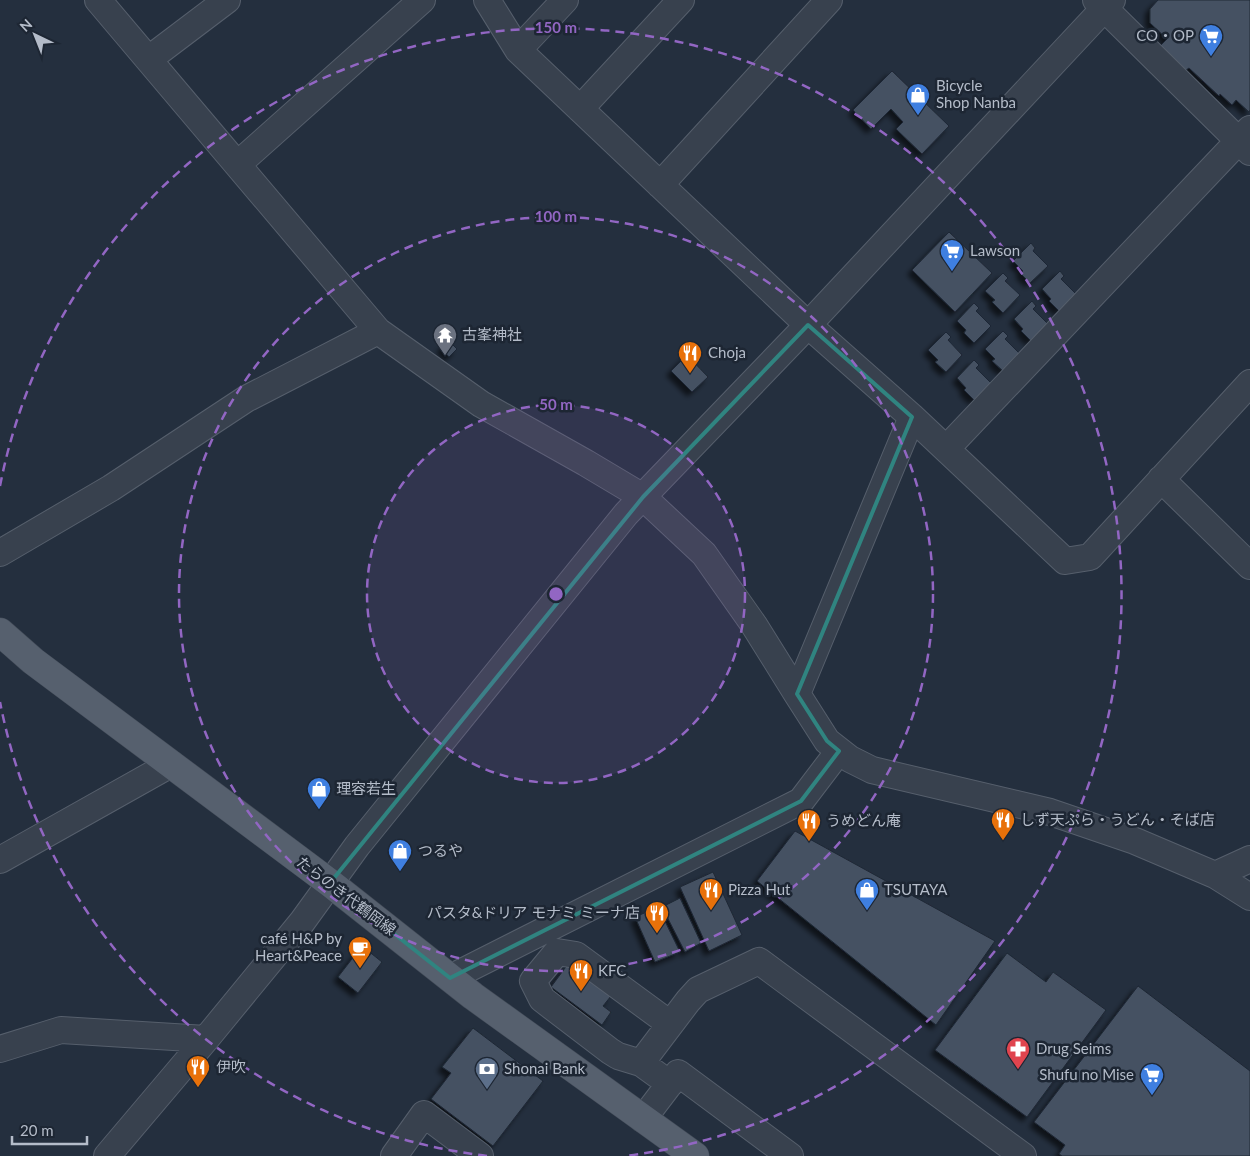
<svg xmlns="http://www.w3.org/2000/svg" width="1250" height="1156" viewBox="0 0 1250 1156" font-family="Lato,'Noto Sans JP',sans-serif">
	<defs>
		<filter id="shadow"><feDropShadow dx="-4.5" dy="4.5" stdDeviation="2.5" flood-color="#0009"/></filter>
	</defs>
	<rect width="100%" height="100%" fill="#242f3e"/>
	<path fill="#455162" stroke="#1f2835" filter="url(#shadow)" d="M1158,0H1250V110L1249,112L1236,100L1232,105L1220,94L1219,96L1189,68L1186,70L1160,46L1167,39L1150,23V9Z
		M892,71L949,126L922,154L896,129L903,122L891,109L871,129L853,110Z
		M949,232L992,273L955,312L912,270Z
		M1031,243L1035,248L1033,251L1048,266L1030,283L1020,273L1023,271L1013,261Z
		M1060,271L1064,276L1061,279L1076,294L1059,311L1049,301L1051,299L1042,289Z
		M1003,273L1008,278L1005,281L1020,295L1003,313L992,302L995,300L985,291Z
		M1032,301L1036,306L1033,309L1048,324L1031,341L1021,331L1023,329L1014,319Z
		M974,303L979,308L976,311L991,326L974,343L964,333L966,330L957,321Z
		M1003,331L1008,336L1005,339L1020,354L1003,371L992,361L995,359L985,349Z
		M946,332L951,337L948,340L962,355L946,372L935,362L938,360L928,350Z
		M449,341L457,349L449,357L441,348Z
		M687,355L708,377L692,392L671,371Z
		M974,360L979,365L976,368L991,383L974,400L964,390L966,388L957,378Z
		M795,831L995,941L936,1025L757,881Z
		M713,872L742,935L709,951L680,887Z
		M680,898L701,943L685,952L662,907Z
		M658,907L680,952L655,962L635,917Z
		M362,946L382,962L358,993L338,977Z
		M1007,953L1046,982L1053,972L1106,1010L1027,1117L935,1050Z
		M568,964L611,996L603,1006L611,1012L602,1025L551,987Z
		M1138,986L1250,1071V1156H1062L1059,1154L1065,1145L1034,1122Z
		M473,1028L543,1081L493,1146L431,1099L451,1073L442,1067Z"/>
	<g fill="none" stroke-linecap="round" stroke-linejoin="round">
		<g stroke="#565f6c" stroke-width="28">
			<path id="minor" d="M98,0L378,331L481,404L586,463L643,497L704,554L754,625L797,694L827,741L850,759L872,770L1050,812L1135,841L1215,875L1250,897
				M487,0L518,50L808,325L912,417L1065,561L1090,557L1250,383
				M1096,0L1250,152
				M518,50L565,0
				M149,59L227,0
				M580,109L681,0
				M238,164L422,0
				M660,185L829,0
				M946,449L1250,129
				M1161,479L1250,566
				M0,553L111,488L246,399L378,331
				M797,694L912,417
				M0,860L171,764
				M1215,875L1250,859
				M450,978L801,801L839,751
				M0,1049L61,1030L206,1039
				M641,1063L618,1056L610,1051L542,999L533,981L557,952L576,955L670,1024
				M670,1084L641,1063L688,1001L698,990L759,961L1023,1156
				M643,1119L678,1073L790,1156
				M107,1156L206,1039L302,922L357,846L626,514L808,325L1112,0
				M394,1156L424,1114L480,1156"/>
		</g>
		<g stroke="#414a57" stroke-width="29">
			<path id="major" d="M0,632L33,661L330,883L473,996L695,1156"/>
		</g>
		<use href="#minor" stroke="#38414e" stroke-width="26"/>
		<use href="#major" stroke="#56606e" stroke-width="28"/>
	</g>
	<path fill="none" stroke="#308480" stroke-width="4" stroke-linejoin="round" d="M808,325L912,417L797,694L827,741L839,751L801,801L450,978L330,883L643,497Z"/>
	<circle cx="556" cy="594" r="189" fill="#9266c3" fill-opacity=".12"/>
	<g fill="none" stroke="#9266c3" stroke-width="2.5" stroke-dasharray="9 6">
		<circle cx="556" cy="594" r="189"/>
		<circle cx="556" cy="594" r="377"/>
		<path d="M487 1156A566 566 0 0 1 0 702M0 486A566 566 0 1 1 625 1156"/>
	</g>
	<defs>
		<g id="supermarket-pin" transform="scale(1.25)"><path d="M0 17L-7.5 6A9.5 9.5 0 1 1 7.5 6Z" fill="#3f7fe0" stroke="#1d2633"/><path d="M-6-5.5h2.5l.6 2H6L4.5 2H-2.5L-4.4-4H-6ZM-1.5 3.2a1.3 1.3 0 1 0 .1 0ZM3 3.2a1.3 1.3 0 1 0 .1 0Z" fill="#fff"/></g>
		<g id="shop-pin" transform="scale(1.25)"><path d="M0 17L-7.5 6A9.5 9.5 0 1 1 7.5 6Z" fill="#3f7fe0" stroke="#1d2633"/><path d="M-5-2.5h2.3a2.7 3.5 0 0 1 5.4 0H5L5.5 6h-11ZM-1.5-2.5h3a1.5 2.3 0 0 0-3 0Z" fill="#fff"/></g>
		<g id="temple-pin" transform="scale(1.25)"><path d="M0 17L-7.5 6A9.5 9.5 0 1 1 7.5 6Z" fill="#6b7280" stroke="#1d2633"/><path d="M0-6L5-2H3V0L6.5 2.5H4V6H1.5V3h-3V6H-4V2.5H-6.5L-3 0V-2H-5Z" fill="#fff"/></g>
		<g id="restaurant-pin" transform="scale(1.25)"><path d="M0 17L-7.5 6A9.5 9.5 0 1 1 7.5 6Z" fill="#e8710a" stroke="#1d2633"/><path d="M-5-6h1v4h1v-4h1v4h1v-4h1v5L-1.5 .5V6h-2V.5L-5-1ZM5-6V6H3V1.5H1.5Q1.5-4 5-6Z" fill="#fff"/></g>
		<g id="cafe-pin" transform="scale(1.25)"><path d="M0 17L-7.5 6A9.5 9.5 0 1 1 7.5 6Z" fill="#e8710a" stroke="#1d2633"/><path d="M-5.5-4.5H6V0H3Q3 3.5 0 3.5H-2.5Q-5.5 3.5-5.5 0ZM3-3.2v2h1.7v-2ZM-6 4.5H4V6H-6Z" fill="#fff"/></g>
		<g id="pharmacy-pin" transform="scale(1.25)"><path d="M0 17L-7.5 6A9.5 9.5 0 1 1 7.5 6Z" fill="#e0444e" stroke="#1d2633"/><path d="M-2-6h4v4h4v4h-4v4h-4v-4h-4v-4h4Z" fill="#fff"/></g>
		<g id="bank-pin" transform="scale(1.25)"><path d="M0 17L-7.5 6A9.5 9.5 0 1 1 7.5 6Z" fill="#5c6f8a" stroke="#1d2633"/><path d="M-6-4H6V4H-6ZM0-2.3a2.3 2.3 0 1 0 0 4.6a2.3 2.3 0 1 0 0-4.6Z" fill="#fff"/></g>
	</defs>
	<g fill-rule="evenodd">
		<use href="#supermarket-pin" x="1211" y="36"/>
		<use href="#shop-pin" x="918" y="95"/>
		<use href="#supermarket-pin" x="952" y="251"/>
		<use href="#temple-pin" x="445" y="335"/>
		<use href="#restaurant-pin" x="690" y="353"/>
		<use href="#shop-pin" x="319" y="789"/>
		<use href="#restaurant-pin" x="1003" y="820"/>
		<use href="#restaurant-pin" x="809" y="821"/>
		<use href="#shop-pin" x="400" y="851"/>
		<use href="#restaurant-pin" x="711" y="890"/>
		<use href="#shop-pin" x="867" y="890"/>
		<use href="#restaurant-pin" x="657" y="913"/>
		<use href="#cafe-pin" x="360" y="948"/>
		<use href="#restaurant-pin" x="581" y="971"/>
		<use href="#pharmacy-pin" x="1018" y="1049"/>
		<use href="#restaurant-pin" x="198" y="1067"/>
		<use href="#bank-pin" x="487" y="1069"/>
		<use href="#supermarket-pin" x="1152" y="1075"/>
	</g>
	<g text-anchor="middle" stroke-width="5" stroke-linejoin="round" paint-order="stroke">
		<g font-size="15" fill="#b4bcc9" stroke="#1d2633" text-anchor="start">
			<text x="1194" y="41" text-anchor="end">CO・OP</text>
			<text x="936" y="91">Bicycle<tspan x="936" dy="17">Shop Nanba</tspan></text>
			<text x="970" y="256">Lawson</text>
			<text x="462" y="340">古峯神社</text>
			<text x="708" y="358">Choja</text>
			<text x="336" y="794">理容若生</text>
			<text x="1020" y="825">しず天ぷら・うどん・そば店</text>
			<text x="826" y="826">うめどん庵</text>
			<text x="418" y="856">つるや</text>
			<text x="728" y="895">Pizza Hut</text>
			<text x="884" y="895">TSUTAYA</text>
			<text x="640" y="918" text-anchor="end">パスタ&amp;ドリア モナミ ミーナ店</text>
			<text x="342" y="944" text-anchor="end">café H&amp;P by<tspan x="342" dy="17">Heart&amp;Peace</tspan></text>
			<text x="598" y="976">KFC</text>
			<text x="1036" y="1054">Drug Seims</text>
			<text x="216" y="1072">伊吹</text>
			<text x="504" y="1074">Shonai Bank</text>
			<text x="1134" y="1080" text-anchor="end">Shufu no Mise</text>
		</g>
		<g font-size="15" fill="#b4bcc9" stroke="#1d2633">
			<text transform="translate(346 896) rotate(37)" y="5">たらのき代鶴岡線</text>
		</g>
	</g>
	<circle cx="556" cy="594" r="8" fill="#9266c3" stroke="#1d2633" stroke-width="2.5"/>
	<g font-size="15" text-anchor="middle" font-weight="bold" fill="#9266c3" stroke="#1d2633" stroke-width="5" stroke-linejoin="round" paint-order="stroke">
		<text x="556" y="33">150 m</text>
		<text x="556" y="222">100 m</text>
		<text x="556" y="410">50 m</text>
	</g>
	<g transform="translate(35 35) rotate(317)" stroke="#1d2633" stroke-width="4" paint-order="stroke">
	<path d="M0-4L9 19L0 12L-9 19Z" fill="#b4bcc9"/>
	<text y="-8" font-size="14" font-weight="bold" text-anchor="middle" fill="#b4bcc9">N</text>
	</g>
	<path d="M12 1136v8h75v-8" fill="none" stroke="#b4bcc9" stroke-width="2.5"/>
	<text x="20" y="1136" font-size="15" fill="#b4bcc9" stroke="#1d2633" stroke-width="4" paint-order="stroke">20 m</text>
</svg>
